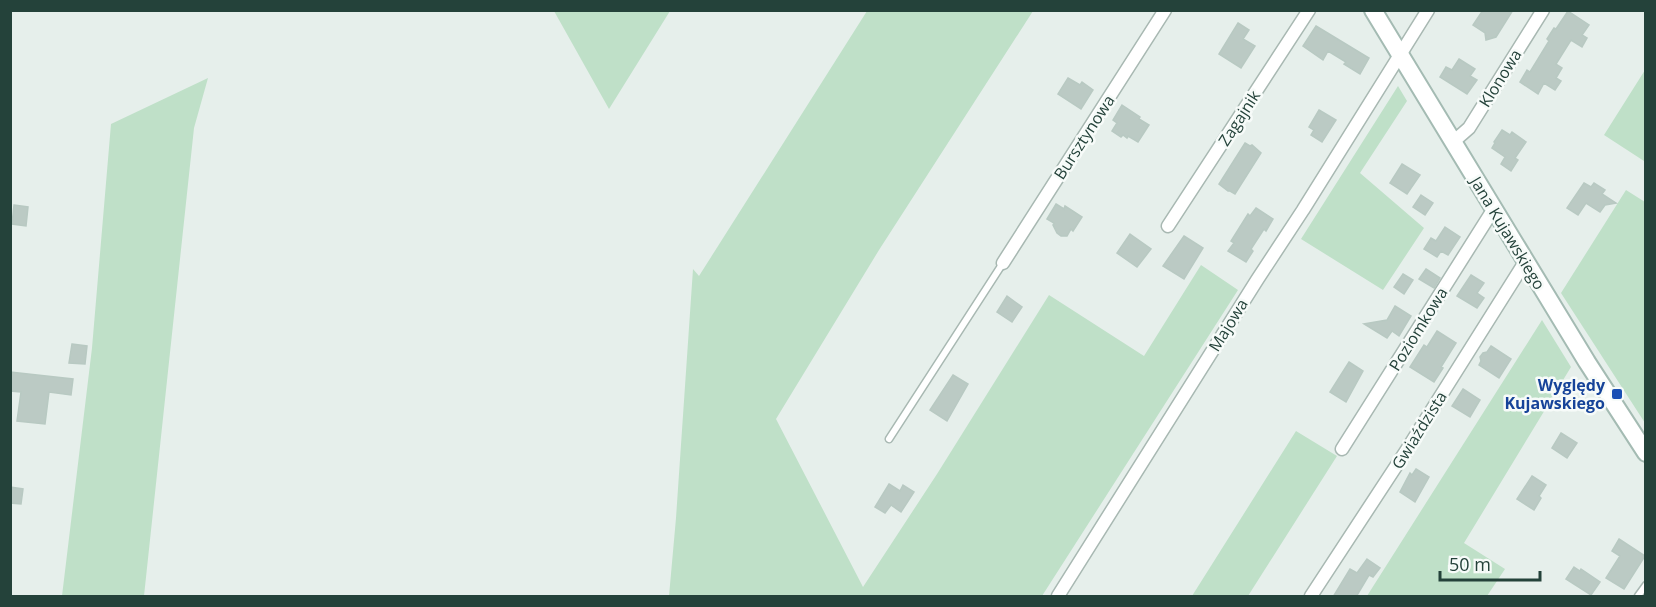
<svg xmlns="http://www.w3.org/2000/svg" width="1656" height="607" viewBox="0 0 1656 607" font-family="'Open Sans',sans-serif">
	<rect width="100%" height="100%" fill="#e6efeb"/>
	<path fill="#bfe0c8" d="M554,11H670L609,109Z
		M867,11H1033L879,250L776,419L863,587L937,474L1049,295L1144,356L1201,265L1238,290L1042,596H669L676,518L693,269L699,276Z
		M1645,70L1646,159L1644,161L1604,135Z
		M208,78L194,128L144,596H62L92,348L111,124Z
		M1398,86L1407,101L1360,173L1424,228L1383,290L1301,239Z
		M1626,190L1645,202V423L1561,293Z
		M1542,320L1571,367L1464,543L1505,569L1487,596H1367Z
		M1296,431L1337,456L1248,596H1192Z"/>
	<path fill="#bbcac4" stroke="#b8c9c2" stroke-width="1.5" d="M1483,10H1513L1496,37L1486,40L1485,33L1473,25Z
		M1568,11L1589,25L1582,35L1587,38L1582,47L1571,40L1556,64L1562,68L1556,78L1561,81L1555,90L1544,83L1538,94L1520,82L1527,70L1530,72L1549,41L1547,39L1554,28L1556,29Z
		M1238,23L1249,30L1243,39L1255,46L1241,68L1219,54Z
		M1316,26L1369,58L1360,74L1344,64L1346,62L1328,51L1323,60L1303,46Z
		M1459,59L1475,69L1470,76L1477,80L1467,94L1440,77L1446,67L1452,70Z
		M1068,78L1080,85L1082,82L1093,90L1081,109L1058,94Z
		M1122,105L1140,117L1139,119L1149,125L1138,142L1128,136L1127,138L1123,135L1121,137L1112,131L1117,123L1113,120Z
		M1319,110L1336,120L1322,142L1311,135L1314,130L1309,127Z
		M1502,130L1510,135L1512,132L1526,142L1515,158L1518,160L1511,171L1501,164L1505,157L1492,148L1495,143L1494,142Z
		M1245,143L1250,146L1252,145L1261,153L1235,194L1230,191H1228L1219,184Z
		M1402,164L1420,175L1407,194L1390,183Z
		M1584,183L1591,187L1594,183L1605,190L1602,194L1616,203L1605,205L1600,212L1586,203L1578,215L1567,208Z
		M1421,195L1433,203L1425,215L1413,207Z
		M1056,204L1064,209L1065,206L1082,217L1073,231L1071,229L1067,236H1061L1057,233L1053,225L1054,223L1047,219Z
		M14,205L28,207L26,226L12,224Z
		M1256,208L1273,219L1266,231L1264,229L1251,249L1253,251L1246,262L1228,251L1234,243L1231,241L1248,214L1250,216Z
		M1445,227L1460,237L1448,255L1441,251L1437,257L1424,249L1431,238L1436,241Z
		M1130,234L1151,249L1137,267L1117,253Z
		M1184,236L1203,248L1184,279L1163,266Z
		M1426,269L1440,278L1434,288L1419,279Z
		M1403,274L1413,280L1404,294L1394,287Z
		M1471,275L1484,283L1477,293L1484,298L1477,308L1457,296Z
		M1007,296L1022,307L1012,322L997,312Z
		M1395,306L1411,316L1399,336L1392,331L1387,338L1364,324L1387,320Z
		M1437,331L1456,343L1441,367L1443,368L1434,382L1410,367L1424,345L1427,347Z
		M72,344L87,346L85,364L69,363Z
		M1491,346L1511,359L1499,378L1479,365L1481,361L1480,357L1483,353L1487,352Z
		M1349,362L1363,371L1346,402L1330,392Z
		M10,372L73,379L71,395L49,392L45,424L17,421L21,392L10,391Z
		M953,375L968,384L947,421L930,410Z
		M1463,389L1480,400L1470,417L1452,406Z
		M1561,433L1577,443L1567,458L1552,448Z
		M1416,469L1429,477L1415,502L1400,492L1410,473L1412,475Z
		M1532,476L1546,485L1539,496L1541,498L1534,510L1517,499Z
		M889,484L900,491L903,485L914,492L901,512L891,505L885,513L875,507Z
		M10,487L23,489L21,504L10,503Z
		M1619,539L1645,556L1624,589L1606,578L1620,556L1612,551Z
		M1367,559L1380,568L1373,577L1369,575L1356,597H1333L1350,569L1357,573Z
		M1574,567L1580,571L1581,569L1600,582L1591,595L1566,579Z"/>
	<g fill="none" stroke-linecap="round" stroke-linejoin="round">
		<g stroke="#a8b8b2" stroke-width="9">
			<path id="service" d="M889,439L1003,263
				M1638,596L1646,585"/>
		</g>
		<g stroke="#a8b8b2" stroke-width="15">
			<path id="minor" d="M1453,142L1469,128L1543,10
				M1168,226L1309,10
				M1003,263L1165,10
				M1342,449L1493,210
				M1058,596L1257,280L1303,210L1428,10
				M1311,596L1406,451L1525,262"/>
		</g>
		<g stroke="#a4bbb3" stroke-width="20">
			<path id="secondary" d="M1373,10L1587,362L1646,453"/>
		</g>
		<use href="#service" stroke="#fff" stroke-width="6"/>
		<use href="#minor" stroke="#fff" stroke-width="12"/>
		<use href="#secondary" stroke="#fff" stroke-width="16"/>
	</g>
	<rect fill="#1a4fb4" stroke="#f7fbf9" stroke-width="2" x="1611" y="388" width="12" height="12" rx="3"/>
	<g text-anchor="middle" stroke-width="5" stroke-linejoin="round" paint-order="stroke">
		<g font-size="16" fill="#24423a" stroke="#f7fbf9">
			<text transform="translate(1500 78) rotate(-58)" y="6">Klonowa</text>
			<text transform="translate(1239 118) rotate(-57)" y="6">Zagajnik</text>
			<text transform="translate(1084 137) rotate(-57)" y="6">Bursztynowa</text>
			<text transform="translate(1508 233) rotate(59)" y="6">Jana Kujawskiego</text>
			<text transform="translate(1228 325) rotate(-58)" y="6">Majowa</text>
			<text transform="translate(1418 329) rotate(-58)" y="6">Poziomkowa</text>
			<text transform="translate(1419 430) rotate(-58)" y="6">Gwiaździsta</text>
		</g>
		<g font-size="16" font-weight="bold" fill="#164399" stroke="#f7fbf9" text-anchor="end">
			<text x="1605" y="391">Wyględy<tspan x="1605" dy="18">Kujawskiego</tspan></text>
		</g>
	</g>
	<rect width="1656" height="607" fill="none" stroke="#24423a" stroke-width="24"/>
	<path d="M1440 571v9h100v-9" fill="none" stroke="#24423a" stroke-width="3"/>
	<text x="1449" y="571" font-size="18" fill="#24423a" stroke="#f7fbf9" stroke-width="4.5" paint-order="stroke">50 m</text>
</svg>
